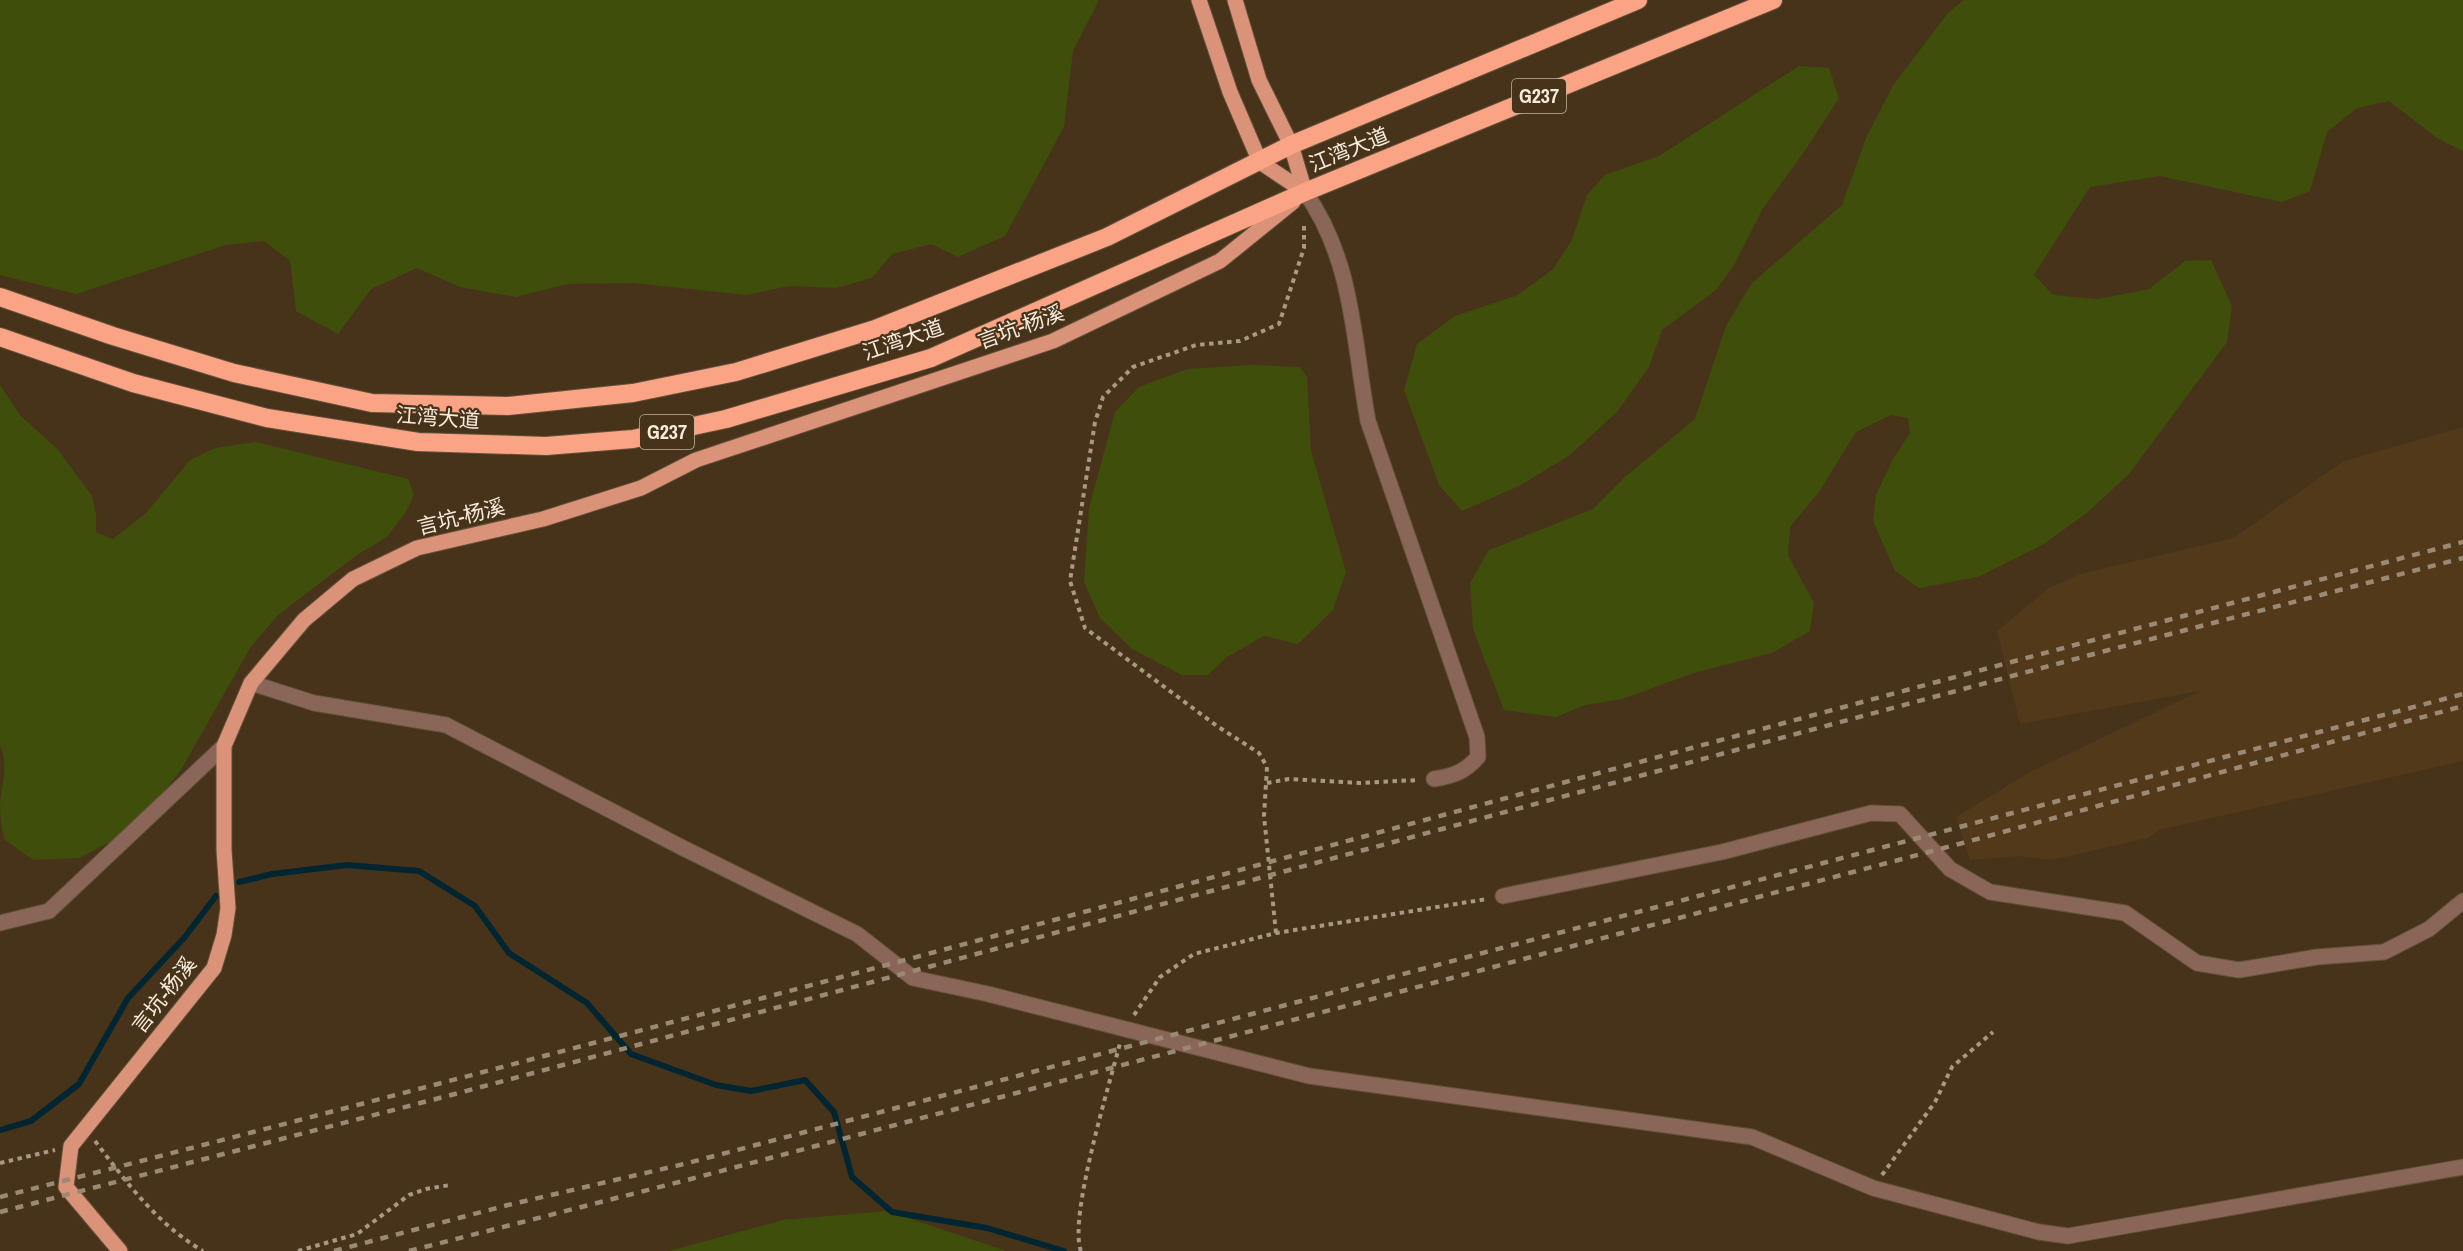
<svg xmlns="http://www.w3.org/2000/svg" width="2463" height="1251" viewBox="0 0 2463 1251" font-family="'Archivo Narrow','Noto Sans SC',sans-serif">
	<rect width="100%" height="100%" fill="#47331a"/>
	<path fill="#523919" d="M2463,427V761L2159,830L2148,838L2052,860L2018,856L1970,860L1956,817L2030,772L2200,691L2020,724L1997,631L2049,588L2080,574L2233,538L2344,461Z"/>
	<path fill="#404e0b" d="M0,0H1099L1073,51L1064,127L1005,236L958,257L931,244L892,254L872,278L836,288L789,286L747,295L633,283L567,284L516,297L460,287L417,268L371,289L338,334L296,311L290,261L264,241L226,245L76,294L0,275Z
		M1964,0H2463V151L2437,138L2389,101L2357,108L2327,132L2310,191L2282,202L2160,176L2090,187L2034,275L2053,295L2098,299L2149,289L2185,261L2211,260L2232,306L2227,342L2129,474L2088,512L2044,544L1978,577L1919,588L1895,571L1873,521L1876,495L1893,459L1910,433L1908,418L1891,415L1856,432L1819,492L1790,527L1788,555L1814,603L1810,631L1772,653L1697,672L1622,699L1585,705L1556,717L1504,710L1473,629L1470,583L1489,550L1593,509L1625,477L1695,419L1726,326L1752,283L1842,205L1866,138L1894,84L1948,13Z
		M1799,66L1829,68L1839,98L1806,149L1762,210L1733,267L1716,290L1662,330L1649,367L1617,412L1570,455L1519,486L1462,511L1439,485L1404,390L1417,344L1455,316L1518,295L1553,269L1572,240L1587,195L1605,175L1659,156Z
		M1252,365L1300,367L1307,377L1311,451L1346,572L1333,610L1298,644L1264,636L1227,657L1208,675H1182L1132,649L1100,618L1084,582L1089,508L1115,412L1139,387L1187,369Z
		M0,385L20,415L58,450L92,496L96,515V532L113,539L146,513L190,460L215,448L256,442L408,479L414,494L407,510L387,537L357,555L278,615L250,648L181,770L150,809L114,840L79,858L33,860L4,839C1,827 0,814 0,802C2,783 9,764 0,746Z
		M887,1211L1006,1251H669L783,1220Z"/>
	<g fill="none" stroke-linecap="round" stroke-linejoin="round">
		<path stroke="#022631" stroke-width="6" d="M239,882L272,874L347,865L419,871L475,906L509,953L587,1003L631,1054L716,1085L751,1091L805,1080L834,1112L852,1177L892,1212L987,1228L1064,1251
			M0,1130L31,1121L79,1084L128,998L184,938L216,896"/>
		<g stroke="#635139" stroke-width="17">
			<path id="minor" d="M1305,192C1354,262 1353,340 1368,421L1477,737L1478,757C1465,772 1453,776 1434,779
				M251,683L314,703L446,725L683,848L857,934L913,978L988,994L1309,1076L1752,1137L1873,1188L2039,1232L2068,1236L2463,1167
				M1503,896L1722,852L1871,813L1900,814L1950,869L1990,892L2125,913L2197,963L2239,970L2317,957L2384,952L2429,929L2463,901
				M0,923L49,911L224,746"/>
		</g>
		<g stroke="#635139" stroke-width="17">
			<path id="major" d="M1199,0L1230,92L1260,162L1305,192
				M1235,0L1259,80L1291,145L1305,192
				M120,1251L66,1187L71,1146L214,968L224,935L228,908L224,850V746L251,683L304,620L353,579L417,548L543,519L641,488L696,460L1053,341L1220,261L1293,202"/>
		</g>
		<g stroke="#635139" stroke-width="20">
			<path id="highway" d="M0,297L113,336L234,373L372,403L508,406L633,393L736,372L875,329L1107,237L1291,145L1638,0
				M0,337L133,383L267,418L418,442L546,446L633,439L726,419L931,358L1305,192L1773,0"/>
		</g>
		<path stroke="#a89884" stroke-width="4" stroke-dasharray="4.5 4.5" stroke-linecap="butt" d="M1267,783L1289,779L1359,783L1418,780
			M1276,933L1264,816L1267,767L1259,753L1217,726L1085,628L1070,581L1095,422L1103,397L1133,367L1196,345L1240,341L1279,324L1304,248V223
			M1134,1015L1160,977L1194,954L1276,933L1487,899
			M95,1141C127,1183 157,1224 203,1251
			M0,1163L55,1150
			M1882,1175L1935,1102L1952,1067L1993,1032
			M298,1251L357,1234L409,1195L426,1189L450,1185
			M1081,1251C1068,1218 1110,1083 1120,1043"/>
		<use href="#minor" stroke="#8a6659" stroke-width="15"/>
		<use href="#major" stroke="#da9379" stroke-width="15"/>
		<use href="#highway" stroke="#faa485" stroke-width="18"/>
		<path stroke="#9a8a75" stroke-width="4.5" stroke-dasharray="8 8" stroke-linecap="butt" d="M0,1197C823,988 1641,758 2463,542
			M0,1212L455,1094L2105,651L2463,558
			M334,1251L508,1205L684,1164L2463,694
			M409,1251L687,1180L1959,844L2463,706"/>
	</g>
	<g text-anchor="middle" stroke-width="4.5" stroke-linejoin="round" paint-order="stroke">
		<g fill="#47331a" stroke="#c3b4a2" stroke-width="1.5">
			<rect x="1512" y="79" width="54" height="34" rx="4.5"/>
			<rect x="640" y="415" width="54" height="34" rx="4.5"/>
		</g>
		<g font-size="20" font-weight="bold" fill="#f8ecdd">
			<text x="1539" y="103">G237</text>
			<text x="667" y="439">G237</text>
		</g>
		<g font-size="21" fill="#f8ecdd" stroke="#47331a">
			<text transform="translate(1349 150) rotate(-22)" y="7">江湾大道</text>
			<text transform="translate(1021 327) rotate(-20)" y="7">言坑-杨溪</text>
			<text transform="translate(903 340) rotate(-19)" y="7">江湾大道</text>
			<text transform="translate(438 418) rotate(4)" y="7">江湾大道</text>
			<text transform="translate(461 517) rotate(-14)" y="7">言坑-杨溪</text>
			<text transform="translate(164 995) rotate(-52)" y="7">言坑-杨溪</text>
		</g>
	</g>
</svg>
